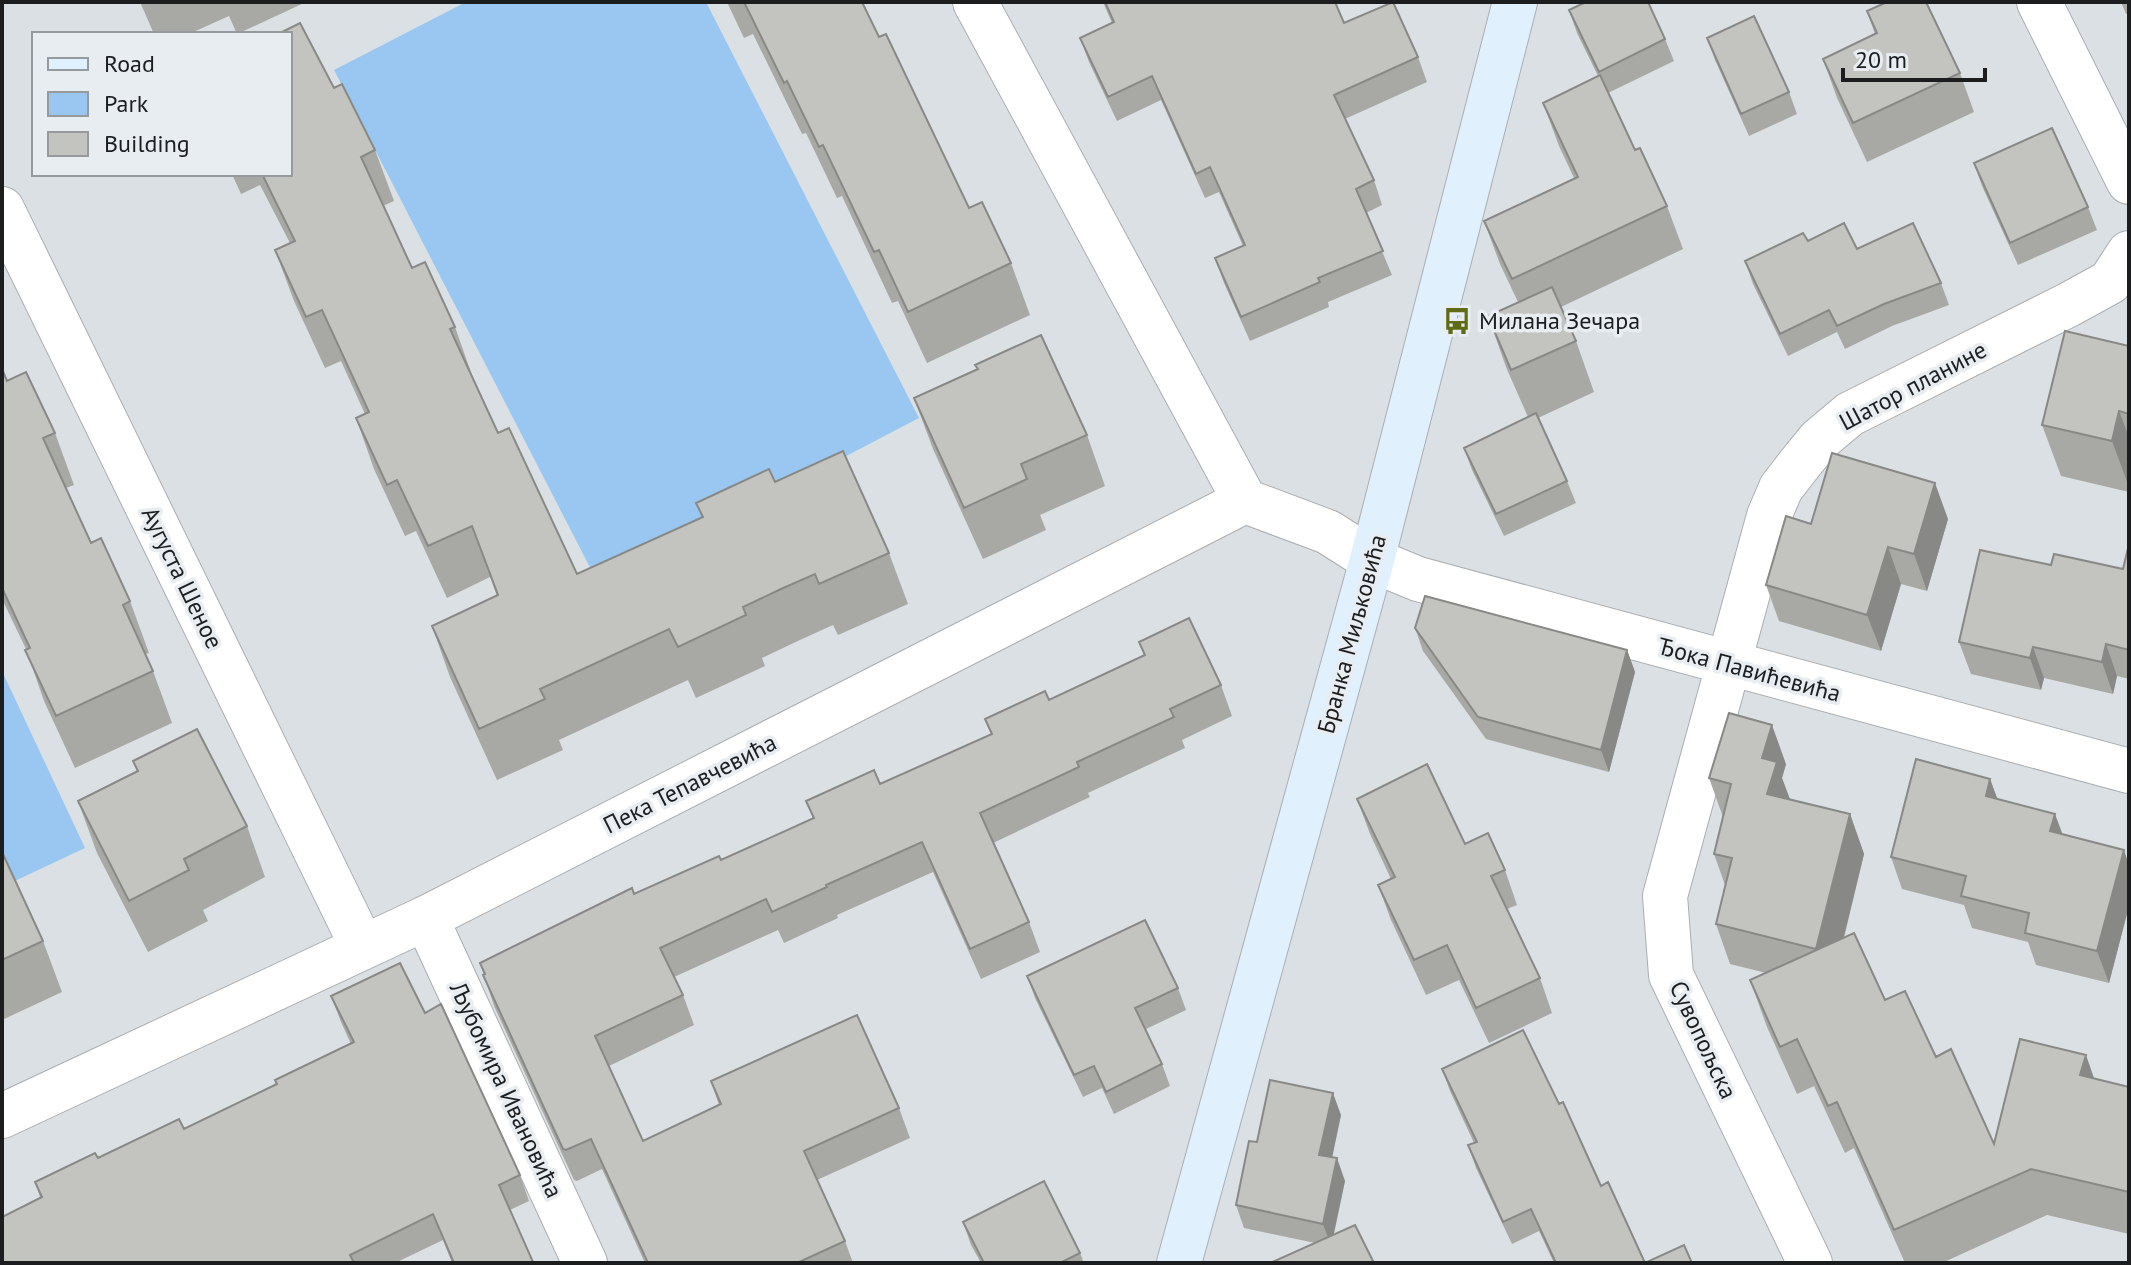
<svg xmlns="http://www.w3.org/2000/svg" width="2131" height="1265" viewBox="0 0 2131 1265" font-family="'PT Sans',sans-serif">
	<rect width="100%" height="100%" fill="#dbe0e4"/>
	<path fill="#9ac7f1" d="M466,2H706L919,418L599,585L334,70Z
		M2,671L85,848L2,887Z"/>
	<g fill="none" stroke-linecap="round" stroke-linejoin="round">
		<g stroke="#aaaeb2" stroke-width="46">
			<path id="street" d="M975,2L1245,501
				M2039,2L2129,182
				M2,209L362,946
				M426,918L585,1263
				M2,1116L426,918L1245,501L1328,532L1372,560L1418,579L2129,771
				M1810,1263L1671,975L1665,896L1769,516L1781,488L1798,466L1819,440L1850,414L2068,305L2110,282L2129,253"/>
		</g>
		<g stroke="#aaaeb2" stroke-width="46">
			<path id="secondary" d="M1179,1263L1372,560L1515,2"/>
		</g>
		<use href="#street" stroke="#fff" stroke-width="44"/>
		<use href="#secondary" stroke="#e1f0fd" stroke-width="44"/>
	</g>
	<path fill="#a8a9a4" d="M140,2H303L304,3L237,34L229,16L189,34H154Z
		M727,2H862L879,37L969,208L1011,263L1030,315L927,363L898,301L892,303L842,196L837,198L806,133L802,134L753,34L744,38Z
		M1103,2H1335L1344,23L1418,57L1427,82L1345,119L1374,180L1382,205L1366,213L1392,275L1328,302L1329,307L1250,341L1224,283L1215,258L1243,246L1219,192L1205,198L1161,100L1117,121L1089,62L1080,38L1112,23Z
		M2121,2H2129V13L2126,14Z
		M1569,10L1665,39L1674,61L1608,93L1635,150L1667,206L1683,249L1561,307L1576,341L1594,392L1538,418L1567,481L1576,503L1504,536L1472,470L1464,448L1528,417L1506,367L1488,316L1518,302L1500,264L1484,221L1574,178L1559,146L1543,103L1598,76L1577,33Z
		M1867,11L1960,73L1974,112L1867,162L1837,98L1823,59L1875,34Z
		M1707,38L1789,92L1797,114L1749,136L1715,60Z
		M334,88L375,150L394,201L383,206L412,268L455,327L473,378L498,433L577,574L702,518L696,503L775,482L889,553L908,604L838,635L833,625L800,640L762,658L765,666L696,698L688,680L559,740L563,750L497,780L450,677L432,626L497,596L490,577L447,598L416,531L405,536L374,469L356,418L365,414L341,361L325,368L294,301L275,250L290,243L260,185L241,194L232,174H290Z
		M1974,163L2088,207L2097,230L2018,265L1982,186Z
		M1808,241L1857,249L1941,283L1949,305L1892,326L1845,349L1837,332L1788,356L1753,284L1745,261Z
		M2129,346V492L2061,476L2042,425Z
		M975,365L1087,435L1105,486L1040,515L1046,530L983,559L933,449L914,398L977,370Z
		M2,369L7,381L55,433L74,485L66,488L91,543L130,601L149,653L145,654L153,671L172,723L75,768L44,701L26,649L2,599Z
		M1948,519L1927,591L1901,584L1881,651L1779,621L1766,585L1811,524Z
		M2129,549V679L2117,676L2113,694L2044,678L2041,690L1971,674L1959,642L2051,565L2123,569Z
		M1415,628L1627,650L1635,672L1609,772L1486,739L1423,651Z
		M1139,642L1221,685L1232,716L1182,740L1185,748L1088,793L1090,797L993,843L1029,922L1040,952L981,979L933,872L837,915L838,918L784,943L778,930L674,977L683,995L694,1025L609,1066L643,1141L719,1105L711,1081L899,1108L910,1138L817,1180L845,1241L853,1263H645L602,1169L577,1181L574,1180L494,1006L480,963L634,894L721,860L813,818L806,801L880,784L991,734L985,719L1049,700L1144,655Z
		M133,761L247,826L265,877L203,910L208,921L148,952L97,853L78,801L137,771Z
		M1786,764L1782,778L1790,800L1850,814L1864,854L1844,938L1885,1000L1936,1057L1994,1144L2094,1079L2129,1087V1234L2047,1215L1942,1263H1905L1854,1148L1845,1153L1814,1086L1797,1094L1767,1027L1750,980L1766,973L1730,964L1716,924L1725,885L1714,854L1723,817L1709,778Z
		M1990,779L1997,799L2062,834L2129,865V906L2109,983L2036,965L2028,942L1972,928L1964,905L1902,889L1891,857Z
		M1357,799L1465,844L1505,870L1517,905L1507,909L1540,978L1552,1013L1489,1043L1459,980L1426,995L1391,920L1378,885L1391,879L1370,834Z
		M2,852L43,941L62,992L2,1020Z
		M1027,976L1178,988L1186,1010L1146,1029L1162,1064L1170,1086L1114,1114L1102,1088L1083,1097L1035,998Z
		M331,996L425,1013L520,1175L529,1201L510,1210L533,1263H452L443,1240L395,1263H2L40,1197L35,1182L98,1158L184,1129L276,1084L351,1044L341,1022Z
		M1442,1069L1559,1104L1601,1186L1645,1263H1692H1554L1539,1231L1512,1244L1476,1168L1468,1145L1474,1143L1450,1091Z
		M1341,1115L1332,1157L1345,1181L1334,1234L1315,1243L1244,1228L1236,1205L1257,1142Z
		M963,1222L1080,1253L1084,1263H981L971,1245Z"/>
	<path fill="#888986" d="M2119,411L2129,437V487L2112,441Z
		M1935,483L1948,519L1927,591L1914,554Z
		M1888,547L1901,584L1881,651L1867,615Z
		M2106,644L2117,676L2113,694L2102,662Z
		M2033,647L2044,678L2041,690L2030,658Z
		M1627,650L1635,672L1609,772L1601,750Z
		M1772,725L1786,764L1782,778L1791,802L1767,794L1762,758Z
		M1990,779L2002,811L1986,796Z
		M1850,814L1864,854L1831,989L1816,949Z
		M2055,814L2067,846L2050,831Z
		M2124,850L2129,865V906L2109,983L2097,951Z
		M2086,1055L2102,1101L2080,1075Z
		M1333,1093L1341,1115L1328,1177L1319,1155Z
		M1337,1158L1345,1181L1331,1246L1323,1224Z"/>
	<path fill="#c3c4bf" stroke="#888986" stroke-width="2" d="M744,2H862L879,37L886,34L969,208L982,202L1011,263L908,312L879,250L874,252L823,145L819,147L787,81L784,83Z
		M1105,2H1335L1344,23L1393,2L1418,57L1334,95L1374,180L1356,189L1383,251L1318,278L1320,282L1241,317L1215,258L1245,245L1210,167L1196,174L1152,76L1108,97L1080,38L1114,22Z
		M1586,2H1648L1665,39L1599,72L1569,10Z
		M1887,2H1926L1960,73L1853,123L1823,59L1877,33L1867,11Z
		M1754,16L1789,92L1741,114L1707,38Z
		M300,23L334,88L342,84L375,150L361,157L412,268L425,262L455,327L450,329L498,433L509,428L577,574L703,517L696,503L769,469L775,482L843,451L889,553L819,584L815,574L781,589L743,607L746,615L678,647L669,629L540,689L545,699L479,729L432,626L498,595L472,526L428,546L397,480L387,485L356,418L369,412L322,310L306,317L275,250L295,241L262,174H290V34H278Z
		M1600,75L1635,150L1640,148L1667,206L1512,279L1484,221L1578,177L1543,103Z
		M2052,128L2088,207L2010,243L1974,163Z
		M1844,223L1857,249L1913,223L1941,283L1884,304L1837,326L1829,310L1780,334L1745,261L1803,233L1808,241Z
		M1552,287L1576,341L1511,370L1488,316Z
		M2065,331L2129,346V414L2119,411L2112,441L2042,425Z
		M1041,335L1087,435L1021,464L1027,479L964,508L914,398L978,369L975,365Z
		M2,369L7,381L26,372L55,433L43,438L91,543L101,538L130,601L123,605L153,671L56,716L25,650L30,648L2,588Z
		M1536,413L1567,481L1496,514L1464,448Z
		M1832,453L1935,483L1914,554L1888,547L1867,615L1766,585L1786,516L1811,524Z
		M2128,548L2129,549V650L2106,644L2102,662L2033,647L2030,658L1959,642L1980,550L2051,565L2054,554L2123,569Z
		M1425,596L1627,650L1601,750L1478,717L1415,628Z
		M1189,618L1221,685L1170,709L1174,717L1077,762L1079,767L980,813L1029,922L970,949L922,842L826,885L827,887L772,912L766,899L660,948L683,995L595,1036L643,1141L721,1104L711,1081L857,1015L899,1108L804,1151L845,1241L797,1263H648L591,1139L566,1150L563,1149L483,975L485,974L480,963L632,888L634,894L719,856L721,860L814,818L806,801L874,770L880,784L992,734L985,719L1045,691L1049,700L1145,655L1139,642Z
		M1729,713L1772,725L1762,758L1777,762L1767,794L1850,814L1816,949L1716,924L1732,858L1714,854L1731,784L1709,778Z
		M197,729L247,826L184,859L189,870L129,901L78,801L138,771L133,761Z
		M1916,759L1990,779L1986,796L2055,814L2050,831L2124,850L2097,951L2025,933L2029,913L1961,896L1966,876L1891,857Z
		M1427,764L1465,844L1488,833L1505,870L1491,876L1540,978L1476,1008L1447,945L1414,960L1378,885L1395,877L1357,799Z
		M2,852L43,941L2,960Z
		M1145,920L1178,988L1135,1008L1162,1064L1106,1092L1094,1066L1074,1075L1027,976Z
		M1854,933L1885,1000L1905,991L1936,1057L1951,1049L1994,1144L2020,1039L2086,1055L2080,1075L2129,1087V1192L2031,1169L1894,1230L1837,1102L1828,1106L1797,1039L1780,1047L1750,980Z
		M400,963L425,1013L441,1004L520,1175L499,1185L533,1262L529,1263H454L433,1214L350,1255L354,1263H2V1217L42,1197L35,1182L95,1153L98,1158L179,1119L184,1129L277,1084L275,1080L354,1042L331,996Z
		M1523,1030L1559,1104L1563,1102L1601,1186L1608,1182L1645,1263L1684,1245L1692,1263H1556L1531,1209L1503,1222L1468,1145L1477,1142L1442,1069Z
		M1270,1080L1333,1093L1319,1155L1337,1158L1323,1224L1236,1205L1249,1141L1257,1142Z
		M1044,1181L1080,1253L1060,1263H984L963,1222Z
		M1355,1225L1374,1263H1270Z"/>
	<defs>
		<g id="bus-bare" transform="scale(2.16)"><path d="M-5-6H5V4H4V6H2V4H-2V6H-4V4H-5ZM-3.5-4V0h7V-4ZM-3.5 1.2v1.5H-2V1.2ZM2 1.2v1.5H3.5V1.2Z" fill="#5f6c15" stroke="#e8edf2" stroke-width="2.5" paint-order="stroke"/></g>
	</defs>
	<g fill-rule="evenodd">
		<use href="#bus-bare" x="1457" y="321"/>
	</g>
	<g text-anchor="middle" stroke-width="7" stroke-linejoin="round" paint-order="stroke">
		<g font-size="24" fill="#1b1d1e" stroke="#e8edf2" text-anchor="start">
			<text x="1479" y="329">Милана Зечара</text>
		</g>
		<g font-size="24" fill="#1b1d1e" stroke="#e8edf2">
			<text transform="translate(1913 386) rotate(-28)" y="8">Шатор планине</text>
			<text transform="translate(182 578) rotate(64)" y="8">Аугуста Шеное</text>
			<text transform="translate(1352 634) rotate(-75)" y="8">Бранка Миљковића</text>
			<text transform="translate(1749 670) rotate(15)" y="8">Ђока Павићевића</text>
			<text transform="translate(690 784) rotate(-27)" y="8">Пека Тепавчевића</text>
			<text transform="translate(1703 1040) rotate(65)" y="8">Сувопољска</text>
			<text transform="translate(506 1090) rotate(65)" y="8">Љубомира Ивановића</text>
		</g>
	</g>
	<rect width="2131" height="1265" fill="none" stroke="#1b1d1e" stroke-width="8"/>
	<rect x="32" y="32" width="260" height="144" fill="#e8edf2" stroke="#969a9d" stroke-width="2"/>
	<rect x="48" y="58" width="40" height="12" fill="#e1f0fd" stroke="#969a9d" stroke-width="2"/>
	<text x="104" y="72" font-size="24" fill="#1b1d1e">Road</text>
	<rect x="48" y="92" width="40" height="24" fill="#9ac7f1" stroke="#969a9d" stroke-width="2"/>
	<text x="104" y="112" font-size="24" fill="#1b1d1e">Park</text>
	<rect x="48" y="132" width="40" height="24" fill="#c3c4bf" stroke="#969a9d" stroke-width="2"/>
	<text x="104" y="152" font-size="24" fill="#1b1d1e">Building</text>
	<path d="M1843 68v12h142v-12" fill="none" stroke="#1b1d1e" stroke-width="4"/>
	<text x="1855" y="68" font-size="24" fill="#1b1d1e" stroke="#e8edf2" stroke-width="6" paint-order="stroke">20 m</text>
</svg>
